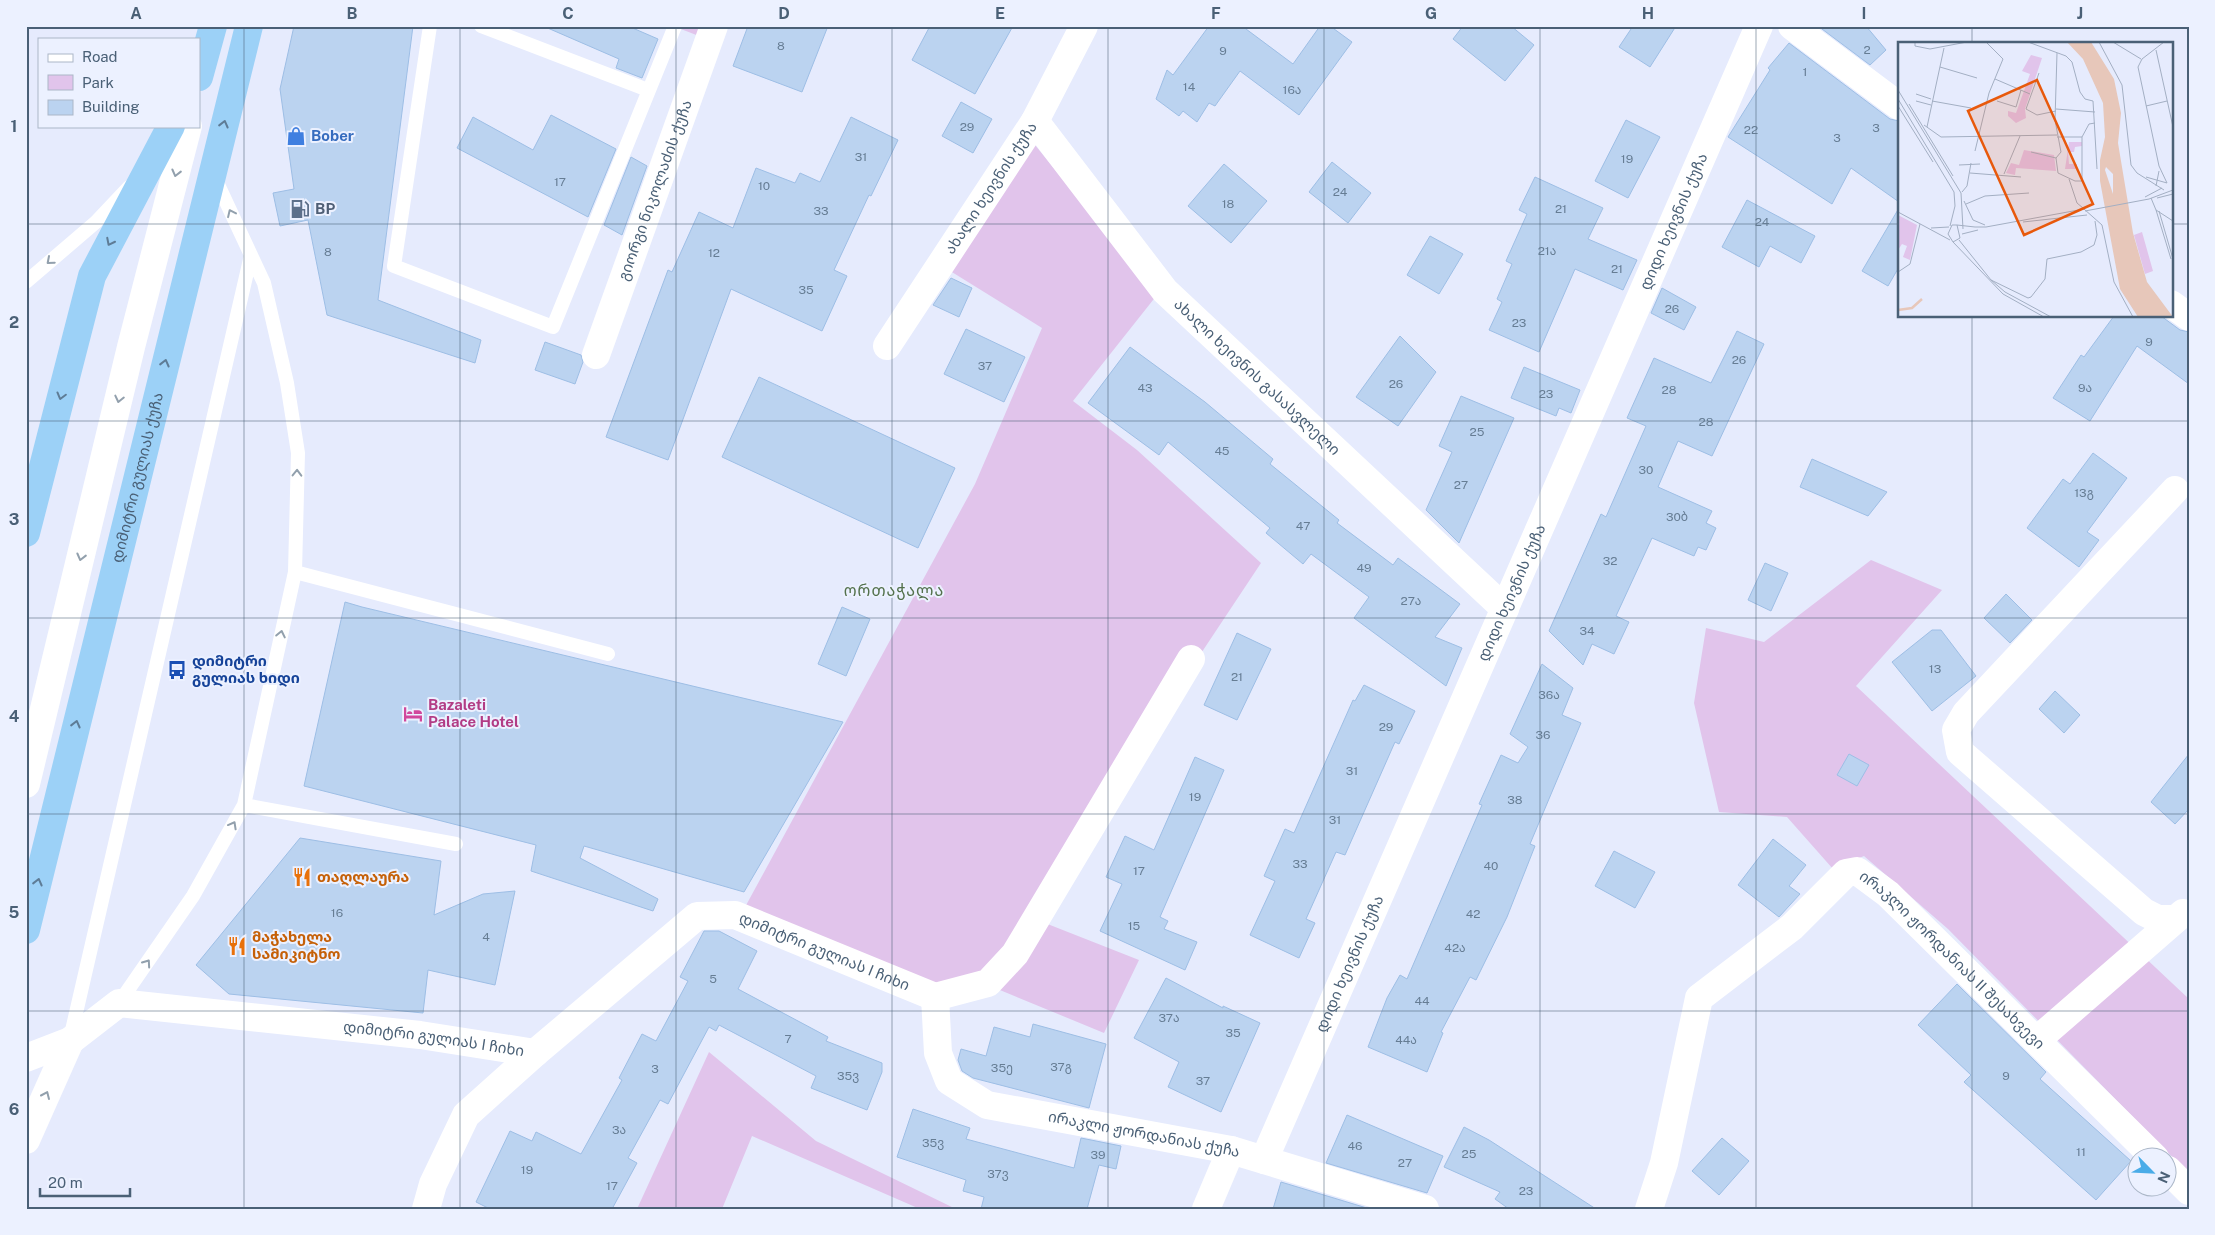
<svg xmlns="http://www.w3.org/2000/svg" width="2215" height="1235" viewBox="0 0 2215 1235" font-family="'Public Sans','Noto Sans Georgian',sans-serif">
	<rect width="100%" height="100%" fill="#e6ebfd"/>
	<path fill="#e1c4eb" d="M673,26H703L699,36Z
		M1035,145L1157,295L1073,401L1137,450L1261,563L1008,944L983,973L934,985L744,909L975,484L1042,328L947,269Z
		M1871,560L1942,590L1856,686L2189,999V1174L1948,929L1864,856L1833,869L1787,817L1719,812L1694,703L1706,628L1764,642Z
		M1045,923L1139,960L1104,1033L995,988Z
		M709,1052L816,1141L956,1209H920L752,1136L722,1209H637Z"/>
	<path fill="#bbd3f0" stroke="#9dbee5" d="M294,26H413L378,300L481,340L475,363L327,315L308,220L280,226L273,193L294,189L280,89Z
		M543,26H628L658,39L642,78L616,68L619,59Z
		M748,26H828L802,92L733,66Z
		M930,26H1013L975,94L912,60Z
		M1209,26H1242L1293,64L1320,26H1330L1352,42L1299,115L1240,71L1215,106L1209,103L1197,122L1183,111L1179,116L1156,99L1167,70L1173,75Z
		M1463,26H1511L1534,45L1505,81L1453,39Z
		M1633,26H1676L1650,67L1619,47Z
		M1818,26H1866L1886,50L1870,65Z
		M1789,43L1890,119L1899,121V202L1851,168L1832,204L1728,137L1770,70L1768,68Z
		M961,102L992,119L973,153L942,136Z
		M551,115L616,149L588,217L457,148L473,117L533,150Z
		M851,117L898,140L871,196L869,195L834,270L847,276L822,331L731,289L668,460L606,437L668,270L672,272L699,212L733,228L756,168L795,183L800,173L820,182Z
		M1626,120L1660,137L1628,198L1595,181Z
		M631,157L647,166L622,235L604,225Z
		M1332,162L1371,193L1348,223L1309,192Z
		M1224,164L1267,201L1231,243L1188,206Z
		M1535,177L1603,208L1588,239L1637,260L1623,290L1575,269L1539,352L1489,330L1502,302L1497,299L1512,264L1506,261L1527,214L1519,210Z
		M1747,200L1815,236L1801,263L1770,246L1759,267L1722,247Z
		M1899,208V267L1888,286L1862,271Z
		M1430,236L1463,254L1439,294L1407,275Z
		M951,278L972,288L959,317L933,305Z
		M1662,288L1696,307L1684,330L1651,313Z
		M2114,316H2161L2180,330L2189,332V384L2137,346L2090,421L2053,398L2081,355L2084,357Z
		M966,329L1025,357L1004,402L944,374Z
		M1737,331L1764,344L1712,456L1678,441L1658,487L1712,511L1706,523L1716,528L1706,550L1698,547L1694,556L1652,538L1616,616L1629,622L1614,654L1592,644L1583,665L1549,631L1601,514L1606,517L1646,426L1627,418L1654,358L1711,383Z
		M1400,336L1436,372L1398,426L1356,397Z
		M545,342L581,355L583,362L575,384L535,370Z
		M1130,347L1205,402L1273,459L1270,464L1339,520L1337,523L1393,565L1398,558L1460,604L1435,637L1462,648L1446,686L1354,618L1369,597L1311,554L1303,564L1266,533L1270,528L1168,442L1159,455L1088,403Z
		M1524,367L1580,390L1571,413L1559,408L1556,416L1511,398Z
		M759,377L955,468L918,548L722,457Z
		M1461,396L1514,418L1459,543L1426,510L1452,452L1439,446Z
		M2093,453L2127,478L2087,532L2099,540L2079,567L2027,528L2063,479L2070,484Z
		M1812,459L1887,492L1868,516L1800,487Z
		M1765,563L1788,573L1771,611L1748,600Z
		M2006,594L2032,620L2010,643L1984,618Z
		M345,602L362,607L843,722L744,892L584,846L580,858L658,899L653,911L531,871L536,845L304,786Z
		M842,607L870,619L846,676L818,664Z
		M1932,630H1941L1976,676L1932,711L1892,662Z
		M1237,633L1271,649L1237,720L1204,705Z
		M1542,664L1573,688L1562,715L1581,723L1530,844L1535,846L1507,917L1476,980L1470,977L1441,1032L1443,1033L1427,1072L1368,1047L1387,998L1400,975L1407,979L1482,805L1479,804L1501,755L1518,763L1528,747L1510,734Z
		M1364,685L1415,711L1399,744L1395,742L1345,855L1336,852L1306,919L1315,923L1299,958L1250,935L1275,881L1264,876L1285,829L1294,833L1353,700L1355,701Z
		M2055,691L2080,715L2064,733L2039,709Z
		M1849,754L1869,765L1857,786L1837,775Z
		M2189,754V809L2175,824L2151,802Z
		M1195,757L1224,770L1160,917L1168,921L1164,929L1197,942L1185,970L1100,931L1122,884L1106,877L1125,836L1154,850Z
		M300,838L441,861L434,915L483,894L515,891L495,985L428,970L423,1013L229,994L196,965Z
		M1773,839L1806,865L1789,886L1800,894L1779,917L1738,885Z
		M1614,851L1655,872L1635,908L1595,886Z
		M704,931H719L757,951L738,989L828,1037L826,1041L882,1063V1072L867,1110L811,1088L816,1076L719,1025L716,1031L709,1027L668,1104L660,1100L628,1158L637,1163L612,1209H490L476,1202L510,1131L532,1141L536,1132L581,1154L622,1080L619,1078L642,1034L656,1041L688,981L680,977Z
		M1166,978L1223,1008V1006L1260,1023L1221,1112L1168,1087L1179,1062L1134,1038Z
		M1957,984L2046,1072L2040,1079L2131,1161L2096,1200L1964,1082L1971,1075L1918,1025Z
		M1033,1024L1106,1044L1089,1108L973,1078L962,1071L958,1060L961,1049L986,1056L994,1027L1030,1037Z
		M913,1109L970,1128L966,1139L1074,1168L1081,1138L1121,1146L1116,1169L1099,1165L1087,1209H981L984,1197L963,1191L966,1180L897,1157Z
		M1347,1115L1443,1156L1427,1193L1326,1163Z
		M1464,1127L1489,1140L1596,1209H1509L1495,1199L1500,1192L1444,1167Z
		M1722,1138L1749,1161L1719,1195L1692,1171Z
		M1281,1182L1370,1209H1273Z"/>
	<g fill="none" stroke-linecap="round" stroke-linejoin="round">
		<path stroke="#fff" stroke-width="14" d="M430,26L394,266L553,327L675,26
			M481,26L648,90
			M26,282L96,222L129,187
			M295,572L608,654
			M244,805L456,844
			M119,1003L193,896L244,805L295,572L298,453L287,383L264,283L214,176
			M70,1039L251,255"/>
		<g stroke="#fff" stroke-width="28">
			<path d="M1792,26L1899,106"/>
			<path id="s1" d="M1035,121L1165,291L1505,609"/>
			<path d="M2171,304L2189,317"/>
			<path id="s2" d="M887,346L1035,121L1084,26"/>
			<path id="s3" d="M596,355L714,26"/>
			<path d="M2175,919H2158L2144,912L1960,752L1956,730L1966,713L2175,490"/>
			<path id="s4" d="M935,997L938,1053L949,1081L987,1105L1231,1150L1425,1209"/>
			<path d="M2037,1040L2183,913"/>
			<path id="s5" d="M26,1058L70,1041L119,1003L420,1035L535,1053"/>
			<path d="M26,1140L70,1041"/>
			<path id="s6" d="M1264,1160L1759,26"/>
			<path d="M2168,1170L2189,1191"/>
			<path id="s7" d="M426,1209L433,1184L466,1115L535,1053L697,916L735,915L935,997L988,983L1015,954L1191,659"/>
			<path d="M1206,1209L1231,1150"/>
			<path id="s8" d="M1649,1209L1664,1163L1699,998L1792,927L1846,873L1857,871L1888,894L2155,1158"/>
		</g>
		<path stroke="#fff" stroke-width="28" d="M26,784L131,347L188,126"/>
		<g stroke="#9cd1f7" stroke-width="28">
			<path d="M199,77L213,26"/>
			<path d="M26,533L92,276L171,126"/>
			<path id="s9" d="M26,930L249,26"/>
		</g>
	</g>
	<defs><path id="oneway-chevron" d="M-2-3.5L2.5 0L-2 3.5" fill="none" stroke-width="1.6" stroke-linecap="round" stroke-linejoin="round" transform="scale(1.25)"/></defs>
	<g stroke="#5e7c96">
		<use href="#oneway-chevron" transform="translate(224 124) rotate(-76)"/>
		<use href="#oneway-chevron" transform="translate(110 242) rotate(117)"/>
		<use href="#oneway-chevron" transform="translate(165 363) rotate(-76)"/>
		<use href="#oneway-chevron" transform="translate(61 396) rotate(105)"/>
		<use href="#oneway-chevron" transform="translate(76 724) rotate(-76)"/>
		<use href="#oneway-chevron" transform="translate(38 882) rotate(-76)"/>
	</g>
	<g stroke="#92a0ad">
		<use href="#oneway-chevron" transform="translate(176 173) rotate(104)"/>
		<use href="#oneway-chevron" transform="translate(231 213) rotate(-115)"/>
		<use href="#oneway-chevron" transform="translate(50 261) rotate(139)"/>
		<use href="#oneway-chevron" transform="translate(119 399) rotate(103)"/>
		<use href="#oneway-chevron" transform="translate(297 473) rotate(-89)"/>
		<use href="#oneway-chevron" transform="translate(81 557) rotate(104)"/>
		<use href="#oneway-chevron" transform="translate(281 634) rotate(-78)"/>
		<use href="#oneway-chevron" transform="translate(233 825) rotate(-61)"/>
		<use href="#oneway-chevron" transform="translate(147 963) rotate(-55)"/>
		<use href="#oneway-chevron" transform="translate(46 1095) rotate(-66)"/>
	</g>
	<path fill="none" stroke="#4a6076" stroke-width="1" stroke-opacity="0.55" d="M244,26V1209M460,26V1209M676,26V1209M892,26V1209M1108,26V1209M1324,26V1209M1540,26V1209M1756,26V1209M1972,26V44M26,224H1899M2171,224H2189M1972,316V1209M26,421H2189M26,618H2189M26,814H2189M26,1011H2189"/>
	<defs>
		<g id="shop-bare" transform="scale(1.5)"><path d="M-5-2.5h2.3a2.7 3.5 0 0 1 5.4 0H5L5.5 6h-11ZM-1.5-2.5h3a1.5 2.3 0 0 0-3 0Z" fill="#3f7fe0" stroke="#ecf1ff" stroke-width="2.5" paint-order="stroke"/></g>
		<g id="fuel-bare" transform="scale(1.5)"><path d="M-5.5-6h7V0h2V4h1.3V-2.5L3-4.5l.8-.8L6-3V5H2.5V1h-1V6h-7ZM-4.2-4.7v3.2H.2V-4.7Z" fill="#5c6f8a" stroke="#ecf1ff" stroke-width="2.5" paint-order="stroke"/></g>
		<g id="bus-bare" transform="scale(1.5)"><path d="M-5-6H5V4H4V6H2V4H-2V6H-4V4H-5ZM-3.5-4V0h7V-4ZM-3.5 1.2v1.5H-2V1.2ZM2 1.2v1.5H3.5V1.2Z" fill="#1a4fb4" stroke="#ecf1ff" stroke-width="2.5" paint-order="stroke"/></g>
		<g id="hotel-bare" transform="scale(1.5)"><path d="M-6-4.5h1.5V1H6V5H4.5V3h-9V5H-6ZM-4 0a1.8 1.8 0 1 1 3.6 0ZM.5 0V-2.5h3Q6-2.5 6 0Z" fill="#d1479c" stroke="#ecf1ff" stroke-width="2.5" paint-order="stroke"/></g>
		<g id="restaurant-bare" transform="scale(1.5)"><path d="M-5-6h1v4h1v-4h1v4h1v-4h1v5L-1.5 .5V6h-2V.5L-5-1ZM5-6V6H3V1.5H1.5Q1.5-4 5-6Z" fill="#e8710a" stroke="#ecf1ff" stroke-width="2.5" paint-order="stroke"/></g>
	</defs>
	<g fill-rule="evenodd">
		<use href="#shop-bare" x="296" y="136"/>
		<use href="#fuel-bare" x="300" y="209"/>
		<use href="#bus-bare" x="177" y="670"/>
		<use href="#hotel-bare" x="413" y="714"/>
		<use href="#restaurant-bare" x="302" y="877"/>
		<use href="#restaurant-bare" x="237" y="946"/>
	</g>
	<g text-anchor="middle" stroke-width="4" stroke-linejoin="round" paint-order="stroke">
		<g font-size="12" fill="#667d94">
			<text x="781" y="50">8</text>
			<text x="1867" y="54">2</text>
			<text x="1223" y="55">9</text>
			<text x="1805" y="76">1</text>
			<text x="1189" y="91">14</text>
			<text x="1292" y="94">16ა</text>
			<text x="967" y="131">29</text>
			<text x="1876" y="132">3</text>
			<text x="1751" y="134">22</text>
			<text x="1837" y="142">3</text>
			<text x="861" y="161">31</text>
			<text x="1627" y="163">19</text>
			<text x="560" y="186">17</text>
			<text x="764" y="190">10</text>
			<text x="1340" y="196">24</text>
			<text x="1228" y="208">18</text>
			<text x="1561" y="213">21</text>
			<text x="821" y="215">33</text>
			<text x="1762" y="226">24</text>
			<text x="1547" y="255">21ა</text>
			<text x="328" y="256">8</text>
			<text x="714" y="257">12</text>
			<text x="1617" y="273">21</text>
			<text x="806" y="294">35</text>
			<text x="1672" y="313">26</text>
			<text x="1519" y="327">23</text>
			<text x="2149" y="346">9</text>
			<text x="1739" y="364">26</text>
			<text x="985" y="370">37</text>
			<text x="1396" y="388">26</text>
			<text x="1145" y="392">43</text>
			<text x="2085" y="392">9ა</text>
			<text x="1669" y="394">28</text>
			<text x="1546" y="398">23</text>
			<text x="1706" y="426">28</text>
			<text x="1477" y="436">25</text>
			<text x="1222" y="455">45</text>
			<text x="1646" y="474">30</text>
			<text x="1461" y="489">27</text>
			<text x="2084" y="497">13გ</text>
			<text x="1677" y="521">30ბ</text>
			<text x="1303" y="530">47</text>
			<text x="1610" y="565">32</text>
			<text x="1364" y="572">49</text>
			<text x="1411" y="605">27ა</text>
			<text x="1587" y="635">34</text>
			<text x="1935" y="673">13</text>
			<text x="1237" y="681">21</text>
			<text x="1549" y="699">36ა</text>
			<text x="1386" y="731">29</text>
			<text x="1543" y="739">36</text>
			<text x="1352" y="775">31</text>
			<text x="1195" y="801">19</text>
			<text x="1515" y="804">38</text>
			<text x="1335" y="824">31</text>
			<text x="1300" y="868">33</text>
			<text x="1491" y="870">40</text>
			<text x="1139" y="875">17</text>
			<text x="337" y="917">16</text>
			<text x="1473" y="918">42</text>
			<text x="1134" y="930">15</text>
			<text x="486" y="941">4</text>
			<text x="1455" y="952">42ა</text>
			<text x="713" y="983">5</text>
			<text x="1422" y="1005">44</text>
			<text x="1169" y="1022">37ა</text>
			<text x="1233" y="1037">35</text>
			<text x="788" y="1043">7</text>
			<text x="1406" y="1044">44ა</text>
			<text x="1061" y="1071">37გ</text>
			<text x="1002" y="1072">35ე</text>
			<text x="655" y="1073">3</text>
			<text x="848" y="1080">35ვ</text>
			<text x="2006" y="1080">9</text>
			<text x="1203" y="1085">37</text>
			<text x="619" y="1134">3ა</text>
			<text x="933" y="1147">35ვ</text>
			<text x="1355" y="1150">46</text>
			<text x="2081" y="1156">11</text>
			<text x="1469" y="1158">25</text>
			<text x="1098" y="1159">39</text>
			<text x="1405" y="1167">27</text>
			<text x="527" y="1174">19</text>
			<text x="998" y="1178">37ვ</text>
			<text x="612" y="1190">17</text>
			<text x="1526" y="1195">23</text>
		</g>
		<g font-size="15" font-weight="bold" fill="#366cbe" stroke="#ecf1ff" text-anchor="start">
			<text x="311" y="141">Bober</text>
		</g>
		<g font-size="15" fill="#4a6076" stroke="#ecf1ff">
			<text dy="5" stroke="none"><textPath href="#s2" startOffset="189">ახალი ხეივნის ქუჩა</textPath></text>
			<text dy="5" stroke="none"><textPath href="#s3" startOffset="175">გიორგი ნიკოლაძის ქუჩა</textPath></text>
			<text dy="5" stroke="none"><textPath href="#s6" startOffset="1024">დიდი ხეივნის ქუჩა</textPath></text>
			<text dy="5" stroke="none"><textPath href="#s1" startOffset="340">ახალი ხეივნის გასასვლელი</textPath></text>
			<text dy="5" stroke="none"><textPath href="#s9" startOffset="466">დიმიტრი გულიას ქუჩა</textPath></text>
			<text dy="5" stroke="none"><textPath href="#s6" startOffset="619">დიდი ხეივნის ქუჩა</textPath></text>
			<text dy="5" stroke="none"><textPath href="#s7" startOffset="542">დიმიტრი გულიას I ჩიხი</textPath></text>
			<text dy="5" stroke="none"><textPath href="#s8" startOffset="552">ირაკლი ჟორდანიას II შესახვევი</textPath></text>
			<text dy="5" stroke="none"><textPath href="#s6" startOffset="214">დიდი ხეივნის ქუჩა</textPath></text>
			<text dy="5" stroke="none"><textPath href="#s5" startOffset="426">დიმიტრი გულიას I ჩიხი</textPath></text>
			<text dy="5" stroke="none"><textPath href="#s4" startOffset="291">ირაკლი ჟორდანიას ქუჩა</textPath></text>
		</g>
		<g font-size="15" font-weight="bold" fill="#4e5e75" stroke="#ecf1ff" text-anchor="start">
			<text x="315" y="214">BP</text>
		</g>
		<g font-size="15" font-weight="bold" fill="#164399" stroke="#ecf1ff" text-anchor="start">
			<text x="192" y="666">დიმიტრი<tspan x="192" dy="17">გულიას ხიდი</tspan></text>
		</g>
		<g font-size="15" font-weight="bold" fill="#b23c85" stroke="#ecf1ff" text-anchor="start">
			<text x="428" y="710">Bazaleti<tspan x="428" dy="17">Palace Hotel</tspan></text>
		</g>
		<g font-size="15" font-weight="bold" fill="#c56008" stroke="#ecf1ff" text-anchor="start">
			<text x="317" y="882">თაღლაურა</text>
			<text x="252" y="942">მაჭახელა<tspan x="252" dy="17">სამიკიტნო</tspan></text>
		</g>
		<g font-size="16" letter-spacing="1" fill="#53714c" stroke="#ecf1ff">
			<text x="894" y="596">ორთაჭალა</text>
		</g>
	</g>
	<g transform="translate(1898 42)">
		<rect width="275" height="275" fill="#e6ebfd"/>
		<path d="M133,13L144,16L127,67L128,76L118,81L110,74V69L118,71L132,32L124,29ZM171,100H184V104L177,105L176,110H170L171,122H179V127H167ZM126,108L156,113L158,129L118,126L117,133L108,131L113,121L121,123ZM0,173L19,183L12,218L5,215L9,204L4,202L0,208ZM244,190L255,229L247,232L236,193Z" fill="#e1c4eb"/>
		<path d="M169,0H193L216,37L223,71L220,101L235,191L249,240L275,275H240L222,247L202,139V118L207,95L205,61L185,17ZM208,125L215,132V152L207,128Z" fill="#e7c7ba" fill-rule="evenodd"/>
		<path fill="none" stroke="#e7c7ba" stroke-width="2.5" d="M0,268L14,266L24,257"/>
		<path fill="none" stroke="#a3afc3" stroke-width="1" d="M17,0V4L32,7L69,0M130,0L168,14L174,20L182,50L187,57L195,59L199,127M201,0L224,43L233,123L239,131L266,148M215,0L243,17M266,0L244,17L240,25L261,124L269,141M258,8L275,85M42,25L79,36M141,31L128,67L139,73L158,69M97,37L132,52M0,48L63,151L65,187M18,52L33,57M0,57L56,150L57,164L52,184M18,59L33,63M34,59L73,66M99,59L118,65L123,48M11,62L55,134M0,64L35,120M248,64L269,59M158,67L197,70M26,83L43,95L159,93M29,85L46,6M159,95H184M184,95L191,82L197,81M77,109L91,51L105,17L88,0M133,110L158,116M158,116L163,110L157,78L159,11M158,116L160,131L177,139H184V95M61,123L82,122M72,131L123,135M106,132L122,94M248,135L269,141M171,137L179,161L185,166M258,144L261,129M64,150L69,144L73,121M247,155L264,146M253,156L258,168L275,179M259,156L275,152M66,159L75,178L87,183M68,162L87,154L131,151M258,168L273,217M187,169L251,157L275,148M261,169L275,217M0,170L52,198M125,180L189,173M59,183L62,196L55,200L50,192L54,183H59L77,185H88L186,167L204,183L216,240L235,275M33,186L51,185M64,192L80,188M61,198L93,238L107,250L153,275M55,200L105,252L146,275M0,230L12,222L22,182M93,238L130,256L133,255L147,237L149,217L183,210L196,203L199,193L197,179"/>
		<path fill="#e8590c" fill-opacity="0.15" stroke="#e8590c" stroke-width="2.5" d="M139,38L195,162L126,193L70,69Z"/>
		<rect width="275" height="275" fill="none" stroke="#4a6076" stroke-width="2.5"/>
	</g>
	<rect width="2215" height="1235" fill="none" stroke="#ecf1ff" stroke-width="55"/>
	<rect x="38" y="38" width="162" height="90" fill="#ecf1ff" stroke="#abb7c8"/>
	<rect x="48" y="54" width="25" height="8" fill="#ffffff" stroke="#abb7c8"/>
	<text x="82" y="62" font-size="15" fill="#4a6076">Road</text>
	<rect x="48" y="75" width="25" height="15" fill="#e1c4eb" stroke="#abb7c8"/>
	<text x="82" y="88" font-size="15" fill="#4a6076">Park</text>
	<rect x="48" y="100" width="25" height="15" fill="#bbd3f0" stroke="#abb7c8"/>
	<text x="82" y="112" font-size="15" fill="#4a6076">Building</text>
	<g transform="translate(2152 1172) rotate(114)"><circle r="24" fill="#ecf1ff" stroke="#abb7c8"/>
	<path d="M0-4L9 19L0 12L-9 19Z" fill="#4aace8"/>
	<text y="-8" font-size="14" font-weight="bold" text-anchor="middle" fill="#4a6076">N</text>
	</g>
	<path d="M40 1188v8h90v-8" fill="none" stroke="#4a6076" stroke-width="2.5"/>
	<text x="48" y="1188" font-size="15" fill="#4a6076" stroke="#ecf1ff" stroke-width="4" paint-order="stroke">20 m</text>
	<rect x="28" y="28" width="2160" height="1180" fill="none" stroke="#4a6076" stroke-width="2"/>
	<g font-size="16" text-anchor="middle" font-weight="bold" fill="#4a6076">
		<text x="136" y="19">A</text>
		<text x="352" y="19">B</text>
		<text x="568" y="19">C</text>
		<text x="784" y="19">D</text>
		<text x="1000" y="19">E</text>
		<text x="1216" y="19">F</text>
		<text x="1431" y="19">G</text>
		<text x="1648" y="19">H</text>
		<text x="1864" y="19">I</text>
		<text x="2080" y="19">J</text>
		<text x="14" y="132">1</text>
		<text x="14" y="328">2</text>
		<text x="14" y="525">3</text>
		<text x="14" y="722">4</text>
		<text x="14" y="918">5</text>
		<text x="14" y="1115">6</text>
	</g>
</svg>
